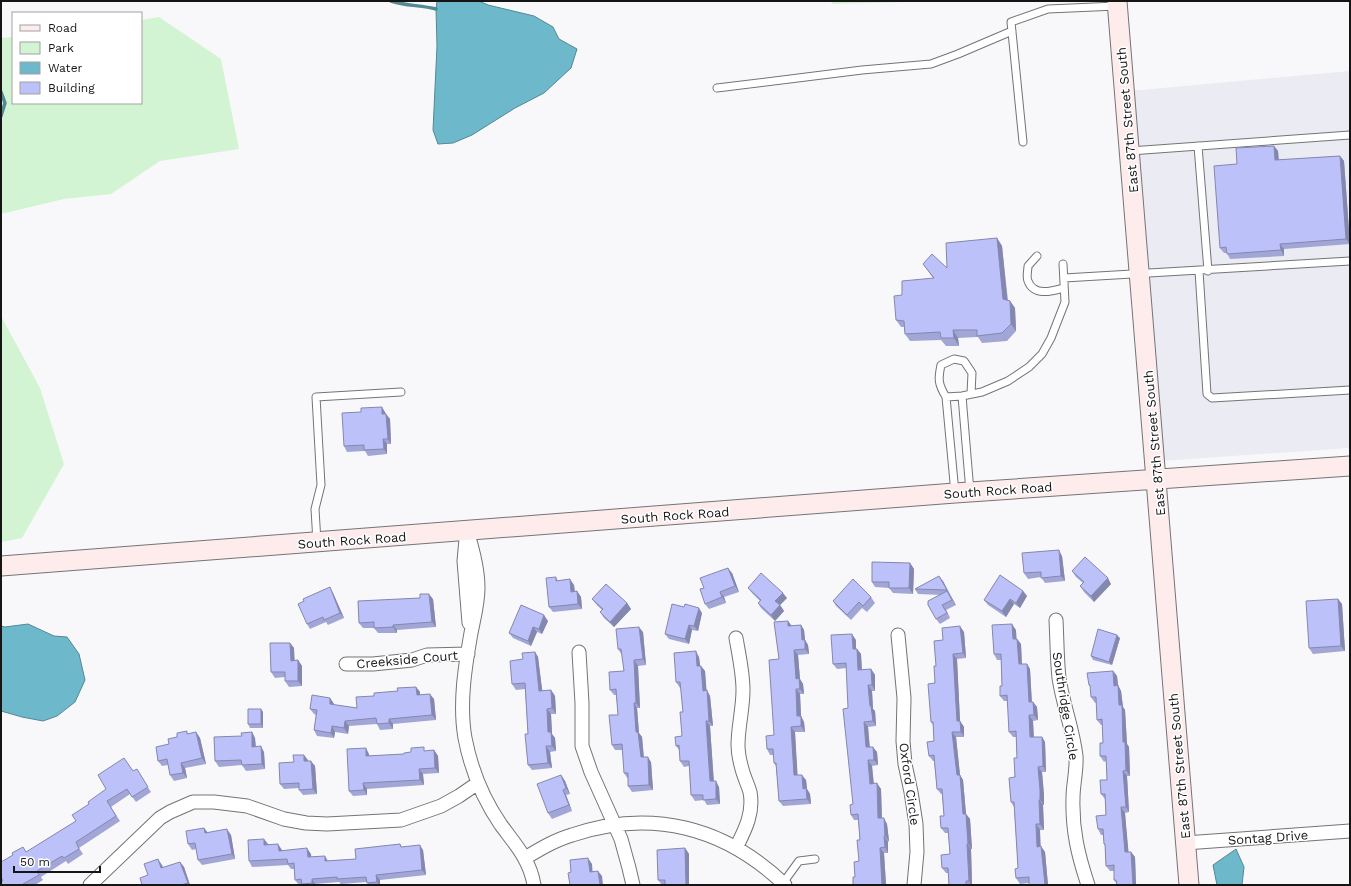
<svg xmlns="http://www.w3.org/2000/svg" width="1351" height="886" viewBox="0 0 1351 886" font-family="'Work Sans',sans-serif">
	<rect width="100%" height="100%" fill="#f8f8fa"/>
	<path fill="#eaebf3" d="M1350,71V448L1161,461L1130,91Z"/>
	<path fill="#d2f4d3" d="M831,1H943L832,4Z
		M159,17L221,59L239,149L160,161L111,194L64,199L1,214V38L13,37V103H141V20Z
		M1,316L40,388L64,464L22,538L1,542Z"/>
	<path fill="#6db9cb" stroke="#538895" d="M437,1H479L488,5L534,16L553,27L559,39L577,49L571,68L544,93L515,108L472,135L453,143L438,144L433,130L437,46L436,9Z
		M28,624L54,636L67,637L79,654L85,680L75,702L57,716L43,721L22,717L1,711V626L5,627Z
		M1236,849L1244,867L1242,885H1217L1213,865Z"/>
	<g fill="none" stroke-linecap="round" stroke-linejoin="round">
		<path stroke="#538895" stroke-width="3.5" d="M391,1C405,6 421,5 436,9
			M1,92L5,103L1,116"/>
		<g stroke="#737475" stroke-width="9">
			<path id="lane" d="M717,88L862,70L931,64L958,54L1012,31
				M1023,142L1011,22L1048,9L1117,6
				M1198,146L1208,271
				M1130,151L1350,135
				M1037,256L1028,266C1028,270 1026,277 1028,281C1034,297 1053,291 1064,288
				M1199,271L1207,394L1212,398L1350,390
				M1064,278L1350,261
				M971,394L972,373L964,361L954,359L941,365C938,379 938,384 946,397L962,396L982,392L1008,381L1029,367L1042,354L1051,338L1065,302L1063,264
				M962,396L970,492
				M946,397L955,493
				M317,542L315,509L321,485L316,397L401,392
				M783,883L799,861L815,859"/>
		</g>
		<g stroke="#737475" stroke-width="15">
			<path id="street" d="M467,531C473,550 478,568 478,588C478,603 474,618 471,633C465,667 459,704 465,738C471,769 483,799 501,825C515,844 530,860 534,885
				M466,539L464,561L469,623
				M1056,620C1057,639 1057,659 1059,678C1063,705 1073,729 1076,756C1077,770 1073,784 1073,798C1072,830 1078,855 1088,885
				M898,635L904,698L903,741L905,764L911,792L916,824L917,852L914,885
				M579,652L582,703V746L591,772L621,839L629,868L633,885
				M346,664H373L412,660L427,655L468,654
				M1185,843L1350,831
				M736,848C745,830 754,813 750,792C748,785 744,777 742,769C740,762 738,753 738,745C738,727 743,709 743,690C743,673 739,655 736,638
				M525,858C540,849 555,840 572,835C651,808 725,827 785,885
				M90,885L160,818L170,812L193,802H214L247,806L284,819L306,823L327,824L401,820L441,806L459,796L478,783"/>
		</g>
		<g stroke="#737475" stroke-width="21">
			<path id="secondary" d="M1117,1L1189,885
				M1,566L955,493L1350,466"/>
		</g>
		<use href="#lane" stroke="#fff" stroke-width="7"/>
		<use href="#street" stroke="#fff" stroke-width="13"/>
		<use href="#secondary" stroke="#feeced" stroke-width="19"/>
	</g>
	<path fill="#a2a6d6" d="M1274,146L1278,151L1279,160L1340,156L1344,161L1350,244L1284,249V256L1230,259L1227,253H1224L1220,248L1237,164Z
		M997,238L1002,246L1008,300L1010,301L1015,308L1016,331L1007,341L982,343L978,337L958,338L959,346H946L941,340L910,341L905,334L904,327H901L896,320L902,295L933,278L923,264L947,268Z
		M385,412L386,414L390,419L391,444H387V454L368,456L365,451L347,452L344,446Z
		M1062,556L1065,581L1045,583L1041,577L1028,579L1024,573Z
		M910,563L914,569L913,594L893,593L889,588L875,587L872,582Z
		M1072,571L1111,584L1094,602L1084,592L1080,586L1083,583L1076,577Z
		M732,573L739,592L724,597L726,603L709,609L705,604Z
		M556,577L558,581L574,585L575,591H577L581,597L582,609L553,612L549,607Z
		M943,581L956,605L946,610L950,618L940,624L936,619L941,595L918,594L915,589Z
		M748,588L787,598L780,605L784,611L775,621L761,608L758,603L760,601L752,593Z
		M1023,591L1027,596L1020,608L1014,604L1006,617L988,605L984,600Z
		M333,593L344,618L328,625L326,622L310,629L307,624Z
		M871,597L875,603L867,612L862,608L851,620L836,606L833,601Z
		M433,599L436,627L397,630V633H378L374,628H363L359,623Z
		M592,599L627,603L631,609L614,627L604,618L600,612L602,610L596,604Z
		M1338,599L1342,604L1345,651L1313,654L1309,648Z
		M702,613L698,631L692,630L689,644L669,639L665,634Z
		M548,621L542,634L537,632L531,646L513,638L509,633Z
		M801,625L804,630L805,640L808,645L809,654L798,655L800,679L803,684L804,694H800L801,716L804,722L805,732H795L797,775L806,780L807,789L810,794L811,804L783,806L779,801L776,766L774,763V755H770L767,749L774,735L779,659L792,626Z
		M1016,630V639H1017L1021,644L1022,664H1027L1030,669L1032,702H1033L1037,707L1038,720L1033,721L1034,737H1042L1045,742L1046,772H1042L1044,795V805H1043L1044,830H1040V847L1045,852L1048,885H1029V883L1020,884L1016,878L1018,868L1014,807L1011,802L1017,758L1016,737H1013L1009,732L1008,701H1004L1000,696L1002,686L1001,660H997L994,654Z
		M643,632L646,665L638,666L640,708H637L639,733L642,737L644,757L651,762L653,790L632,792L628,786V779L624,773L623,750H615L612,745L618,715L616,695H614L610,690L624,671L622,655L618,649Z
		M964,632L966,658L957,659L960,721L964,727V737H956L960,775L963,780L966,814L970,819L972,849H971L972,885H949L948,873H946L942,868L950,854L948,833H945L941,828L944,816L942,794H941L937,789L934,761H933L929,756L934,741L933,725L931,722L936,666L943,640Z
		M1120,638L1112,665L1093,660L1091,656Z
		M856,640V649H857L861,654L862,670L871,669L875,675V691H872L873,709L875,711L876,726L868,727L870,747L877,752L878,765L872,766L874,783L881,789L882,818L887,824L889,841L888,842V853H884L886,885H853L859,861L860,840L858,820H854L851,815L853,804L847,668L837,669L833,664Z
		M290,643L294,648V660H298L302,666V686L289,687L285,681V677L275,678L271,672Z
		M535,652L538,657L542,691L551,690L555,696L556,714H551L552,734L555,738L556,751L550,752L552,768L532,770L528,765V734L525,689L516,690L512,684L523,659Z
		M699,657L700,666L705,671L706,690L710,696L713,726H710L714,781L719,787L720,804L707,805L704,800L695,801L691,795L689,766L684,767L680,761V751L676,746L682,736L683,712L681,688H680L676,682Z
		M1113,671L1117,676L1118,685L1121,691L1123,707L1125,710L1127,744L1129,747L1130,776H1127L1129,812L1125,813L1128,852H1131L1135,857L1136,885H1117V884L1114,880V871H1110L1106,866L1105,846L1104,844L1103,835H1101L1098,829L1106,815L1105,799L1101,794L1107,780L1106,761L1104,762L1100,756L1103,743V725H1101L1097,720V702L1095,703L1091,697V688L1089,685Z
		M416,687L420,692V695L434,699L436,720L393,724V729L380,730L377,724L349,726L348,734L335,732L334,738L317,736L314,730L316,715L314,714L310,709L330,698L334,704V705L357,708L374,696Z
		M261,709L263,712V728H250L248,724Z
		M196,732L200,738L206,764L185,768L187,778L174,781L170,775L168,765L162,766L158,761L169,744L177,737Z
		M252,732L255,738L256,747L264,752L265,769L246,771L242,765L219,767L215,761L242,736Z
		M434,750L438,756L439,773L423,774L424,785L367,789V795L353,796L349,791L369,754V756L404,754Z
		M308,760V761L315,766L317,794L303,795L299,790V788L284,789L280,784L294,762Z
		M133,771L140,775L151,792L136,802L130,794L111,807L120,821L79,848L83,854L68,864L66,861L41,877L43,880L35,885H1L3,881L27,852L76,821L89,804Z
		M561,775L565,781L570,794L566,795L572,811L552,819L548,813Z
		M204,828L208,833L231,835L235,859L202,865L198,860L196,849L192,850L188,844Z
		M268,844V845L282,850V851L311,854V857L328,861L356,859L400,844L402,847L423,850L426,875L380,880V885H369L367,882L341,884L339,882L315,884V885H299L295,880L294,869H291L288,865L252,867L249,861Z
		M685,848L689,854V885H662L658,880Z
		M180,862L184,867L190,885H142L148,875L162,865L163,868Z"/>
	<path fill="#8487ae" d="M1274,146L1278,151L1279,166L1275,160Z
		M1340,156L1344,161L1350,244L1346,239Z
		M997,238L1002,246L1008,307L1003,299Z
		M1280,244L1284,249V256L1281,250Z
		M1010,301L1015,308L1016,331L1011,324Z
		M953,330L958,338L959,346L954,338Z
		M382,407L385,412L386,419L382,414Z
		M386,414L390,419L391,444L388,439Z
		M383,439L387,444V454L384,449Z
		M1059,550L1062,556L1065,581L1061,576Z
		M910,563L914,569L913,594L909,588Z
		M728,568L732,573L739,592L735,586Z
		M939,576L943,581L950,595L947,590Z
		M1108,578L1111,584L1094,602L1091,596Z
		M570,579L574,585L575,597L571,592Z
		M330,587L333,593L344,618L340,613Z
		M577,591L581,597L582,609L578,604Z
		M947,591L951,597L956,605L952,600Z
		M1023,591L1027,596L1020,608L1016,603Z
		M720,592L724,597L726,603L722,597Z
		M783,593L787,598L779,606L775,601Z
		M429,594L433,599L436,627L432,622Z
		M1010,599L1014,604L1006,617L1002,611Z
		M1338,599L1342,604L1345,651L1341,646Z
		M627,603L631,609L614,627L610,622Z
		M780,605L784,611L775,621L771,615Z
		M942,605L946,610L950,618L947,613Z
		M699,608L702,613L698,631L694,626Z
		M544,615L548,621L542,634L539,629Z
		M788,621L792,626H788Z
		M1012,624L1016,630L1017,645L1013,639Z
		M393,625L397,630V633L393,627Z
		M689,625L692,630L689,644L685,639Z
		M801,625L804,630L805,640L808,645L809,654L805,649L802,640Z
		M960,626L964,632L966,658L963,653Z
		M533,627L537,632L531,646L528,641Z
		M639,627L643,632L646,665L643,659Z
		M852,634L856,640V654L853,649Z
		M1117,635L1120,638L1112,665L1109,662Z
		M1017,639L1021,644L1022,670L1019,664Z
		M290,643L294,648L295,666L291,661Z
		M857,649L861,654L862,676L858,670Z
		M794,650L798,655L800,679L803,684L804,694L800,689L796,679Z
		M696,651L699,657L701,672L697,666Z
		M535,652L538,657L543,696L539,691Z
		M953,654L957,659L960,721L964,727V737L961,732L957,721Z
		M298,660L302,666V686L298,681Z
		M634,660L638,666L640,708L636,703Z
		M1027,664L1030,669L1032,707L1029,702Z
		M701,666L705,671L707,696L703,691Z
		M871,669L875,675V691L872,685Z
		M1113,671L1117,676L1118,685L1121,691L1123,707L1125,710L1127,744L1129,747L1130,776L1126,770L1119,705L1114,686Z
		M868,685L872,691L873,709L875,711L876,726L873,721L870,706Z
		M416,687L420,692V700L417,695Z
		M796,689L800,694L801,716L804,722L805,732L801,726L797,716Z
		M551,690L555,696L556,714L552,708Z
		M707,690L710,696L713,726L709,721Z
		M430,694L434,699L436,720L432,715Z
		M330,698L334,704L333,710L330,704Z
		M1033,702L1037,707L1038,720L1034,715Z
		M634,703L637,708L639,733L642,737L644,762L641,757L636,732Z
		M261,709L263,712V728L261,724Z
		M547,709L551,714L552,734L555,738L556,751L552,746L548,732Z
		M1029,715L1033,721L1034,743L1030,737Z
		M389,719L393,724V729L389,723Z
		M345,721L349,726L348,734L344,728Z
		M706,721L710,726L714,787L710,781Z
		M864,722L868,727L870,753L866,747Z
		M332,726L335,732L334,738L331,733Z
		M791,727L795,732L798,781L794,775Z
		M196,732L200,738L206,764L202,758Z
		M252,732L255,738L256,752L252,747Z
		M952,732L956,737L960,775L963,780L966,814L970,819L972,849L968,844L963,814L957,775Z
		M1042,737L1045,742L1046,772L1043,766Z
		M261,746L264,752L265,769L262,764Z
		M546,746L550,752L552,768L548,763Z
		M873,747L877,752L878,765L874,760Z
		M366,748L369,754L370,761L366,756Z
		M434,750L438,756L439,773L435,768Z
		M304,755L308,760V767L304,761Z
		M648,757L651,762L653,790L649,785Z
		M868,760L872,766L874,789L870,784Z
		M311,761L315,766L317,794L313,789Z
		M181,763L185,768L187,778L183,773Z
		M1038,767L1042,772L1044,795V805L1040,800Z
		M419,769L423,774L424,785L420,780Z
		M1123,771L1127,776L1129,812L1126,807Z
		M561,775L565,781L570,794L566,788Z
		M802,775L806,780L807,789L810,794L811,804L807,799L803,789Z
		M716,781L719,787L720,804L716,799Z
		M363,783L367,789V795L364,790Z
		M877,783L881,789L882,824L878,818Z
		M563,790L566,795L572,811L569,805Z
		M1039,800L1043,805L1044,830L1040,824Z
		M1121,807L1125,813L1129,857L1125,852Z
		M884,818L887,824L889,841L885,836Z
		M1036,824L1040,830L1041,852L1037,847Z
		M204,828L208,833H205Z
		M227,829L231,835L235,859L232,854Z
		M884,836L888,842V853L885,847Z
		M264,839L268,844V850L264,845Z
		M278,844L282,850V856L279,851Z
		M967,844L971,849L972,885H971L969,881Z
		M420,845L423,850L426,875L422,870Z
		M1041,846L1045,852L1048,885H1045Z
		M307,848L311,854L312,862L308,857Z
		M685,848L689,854V885H686Z
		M880,848L884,853L886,885H882Z
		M1131,852L1135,857L1136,885H1133Z
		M325,856L328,861H325Z
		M588,858L592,864L593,877L590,872Z
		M158,859L162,865L165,874L161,868Z
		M180,862L184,867L190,885H189L188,883Z
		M598,871L602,876L603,885H600Z
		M376,875L380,880V885H379L377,882Z
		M312,879L315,884V885H313L312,883Z"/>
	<path fill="#bcc1f9" stroke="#8487ae" d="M1274,146L1275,160L1340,156L1346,239L1280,244L1281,250L1227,254L1226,247L1220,248L1214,166L1237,164L1236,148Z
		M997,238L1003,299L1010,301L1011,324L1002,333L977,336V330H953L954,338H941L940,332L905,334L904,321L896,320L894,296L902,295V281L934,278L923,264L932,254L947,268L946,243Z
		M382,407V414H386L388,439H383L384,449L364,450V445L344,446L342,413L361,412V408Z
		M1059,550L1061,576L1041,578V572L1024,573L1022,553Z
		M1085,557L1108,578L1091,596L1080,586L1084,582L1072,571Z
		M872,562L910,563L909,588H889V582H872Z
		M728,568L735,586L720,592L722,597L705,604L700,589L704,588L700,578Z
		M761,573L783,593L775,601L780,605L771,615L758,603L761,600L748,588Z
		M1000,575L1023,591L1016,603L1010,599L1002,611L984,600Z
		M939,576L947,590L915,589Z
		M556,577V581L570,579L571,592L577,591L578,604L549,607L546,578Z
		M853,579L871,597L863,606L859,602L847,615L833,601Z
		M606,584L627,603L610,622L600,612L603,609L592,599Z
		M330,587L340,613L324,620L323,617L307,624L298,604L304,601L303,599Z
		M947,591L952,600L942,605L947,613L936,619L928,605V601Z
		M420,594H429L432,622L393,625V627L374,628V622L359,623L358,601L420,598Z
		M1338,599L1341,646L1309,648L1306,601Z
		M672,604L684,607L685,604L699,608L694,626L689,625L685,639L665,634Z
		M521,605L544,615L539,629L533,627L528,641L509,633Z
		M788,621V626L801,625L802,640H805V649L794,650L796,679L799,678L800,689H796L797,716H801V726L791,727L794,775H802L803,789L806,788L807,799L779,801L776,763H774L773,749H767L766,736L774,735L769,660L779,659L774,622Z
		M1012,624L1013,639H1017L1019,664H1027L1029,702H1033L1034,715H1029L1030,737H1042L1043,766L1038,767L1040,790V800H1039L1040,824H1036L1037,847L1041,846L1045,885H1029V877L1016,878L1015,869L1018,868L1014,802H1011L1009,778L1015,777L1014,758H1017L1016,731L1009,732L1007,695L1000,696V686H1002L1001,654H994L992,625Z
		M960,626L963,653L953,654L957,721H960L961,732H952L957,775H960L963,814H966L968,844H967L969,881H966V885H949L948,868H942L941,855L950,854L948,828H941L940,816H944L942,789H937L934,755L929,756L927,742L934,741L933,722H931L928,684L935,683L934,666H936L934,641L943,640L942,628Z
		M639,627L643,659L634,660L636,703H634L636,732H638L641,757H648L649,785L628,786V773H624L622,744L612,745L609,715H618L616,689L610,690L609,672L624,671L621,649H618L616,629Z
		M1098,629L1117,635L1109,662L1091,656Z
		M852,634L853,649H857L858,670L871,669L872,685H868L870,706H871L873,721L864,722L866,747H873L874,760H868L870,784L877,783L878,818H884L885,836H884L885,847L880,848L882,885H853V877H855L854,862L859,861L857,840H860L858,814L851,815L850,805L853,804L843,709L848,708L846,663L833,664L831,635Z
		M270,643H290L291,661L298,660V681H285V672H271Z
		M696,651L697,666H701L703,691L707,690L709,721H706L710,781H716V799L703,800V795H691L689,761H680L679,745L676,746L675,737L682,736L680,712H683L680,682H676L674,653Z
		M535,652L539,691L551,690L552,708L547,709L548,732H551L552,746H546L548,763L528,765L525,734H528L525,683L512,684L510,661L523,659L522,653Z
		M1113,671L1114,686L1118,685L1119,705H1122L1123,742H1125L1126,770L1123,771L1126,807H1121L1125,852H1131L1133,885H1117L1116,880H1114V865L1106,866L1105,844H1104L1103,829H1098L1096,816L1106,815L1105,794H1101L1100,780H1107L1106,756H1100V743H1103L1102,719L1097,720L1096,697H1091L1090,685H1089L1087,673Z
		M416,687L417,695L430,694L432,715L389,719V723L377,724L376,718L345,721L344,728L332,726L331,733L314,730L317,710L310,709L312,695L330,698V704L357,708L356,697L374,696V693L398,691L397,688Z
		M248,709H261V724H248Z
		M187,731V734L196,732L202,758L181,763L183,773L170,775L167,759L158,761L156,747L169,744L168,739L177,737V733Z
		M252,732V747L261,746L262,764L242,765L241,760L215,761L214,737L242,736L241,733Z
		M424,747V751L434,750L435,768L419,769L420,780L363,783L364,790L349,791L347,749L366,748V756L404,754V753L411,752V748Z
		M293,755H304V761H311L313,789L299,790V783L280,784L279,763L294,762Z
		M124,758L133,771L137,769L148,787L132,797L127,789L107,801L116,816L76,842L79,849L64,858L62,856L37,871L39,875L23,884V885H1V882L3,881L1,877V862L13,855L12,853L23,847L26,852L76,821L72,815L89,804L88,802L106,789L98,775Z
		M561,775L566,788L563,790L569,805L548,813L537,784Z
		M204,828L205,833L227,829L232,854L198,860L195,843L188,844L186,831Z
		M264,839V845L278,844L279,851L307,848L308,857L325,856V861L356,859L355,849L400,844L401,847L420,845L422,870L376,875L377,882L367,883L366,877L337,879V877L312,879V883L302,884L301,879L295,880L294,863L288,864L287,859L249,861L248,840Z
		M685,848L686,885H665V880H658L657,850Z
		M588,858L590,872L598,871L600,885H570L568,873L571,872L570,860Z
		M158,859L161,868L180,862L188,883L181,885H142L140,878L148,875L144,864Z"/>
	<g text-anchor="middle" stroke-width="3" stroke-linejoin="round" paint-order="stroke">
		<g font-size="13" fill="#151516" stroke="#fff">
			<text transform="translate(1127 120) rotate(-95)" y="5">East 87th Street South</text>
			<text transform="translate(1154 443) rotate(-95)" y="5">East 87th Street South</text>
			<text transform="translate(998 490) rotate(-4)" y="5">South Rock Road</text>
			<text transform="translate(675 515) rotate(-4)" y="5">South Rock Road</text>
			<text transform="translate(352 540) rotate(-4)" y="5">South Rock Road</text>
			<text transform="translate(407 659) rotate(-5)" y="5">Creekside Court</text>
			<text transform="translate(1066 706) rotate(81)" y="5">Southridge Circle</text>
			<text transform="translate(1179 766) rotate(-95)" y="5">East 87th Street South</text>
			<text transform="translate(910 784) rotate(82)" y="5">Oxford Circle</text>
			<text transform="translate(1268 837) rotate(-4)" y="5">Sontag Drive</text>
		</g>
	</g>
	<rect width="1351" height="886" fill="none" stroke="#151516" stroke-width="4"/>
	<rect x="12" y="12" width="130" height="92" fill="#ffffff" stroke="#a1a1a2"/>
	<rect x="20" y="25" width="20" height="6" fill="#feeced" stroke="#a1a1a2"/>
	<text x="48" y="32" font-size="12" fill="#151516">Road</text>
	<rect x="20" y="42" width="20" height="12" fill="#d2f4d3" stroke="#a1a1a2"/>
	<text x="48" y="52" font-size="12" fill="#151516">Park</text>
	<rect x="20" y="62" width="20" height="12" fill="#6db9cb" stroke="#a1a1a2"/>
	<text x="48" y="72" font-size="12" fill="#151516">Water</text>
	<rect x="20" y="82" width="20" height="12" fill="#bcc1f9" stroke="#a1a1a2"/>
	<text x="48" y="92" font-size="12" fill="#151516">Building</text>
	<path d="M14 866v6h86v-6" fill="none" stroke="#151516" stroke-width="2"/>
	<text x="20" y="866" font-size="12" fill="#151516" stroke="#ffffff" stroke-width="3" paint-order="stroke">50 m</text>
</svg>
